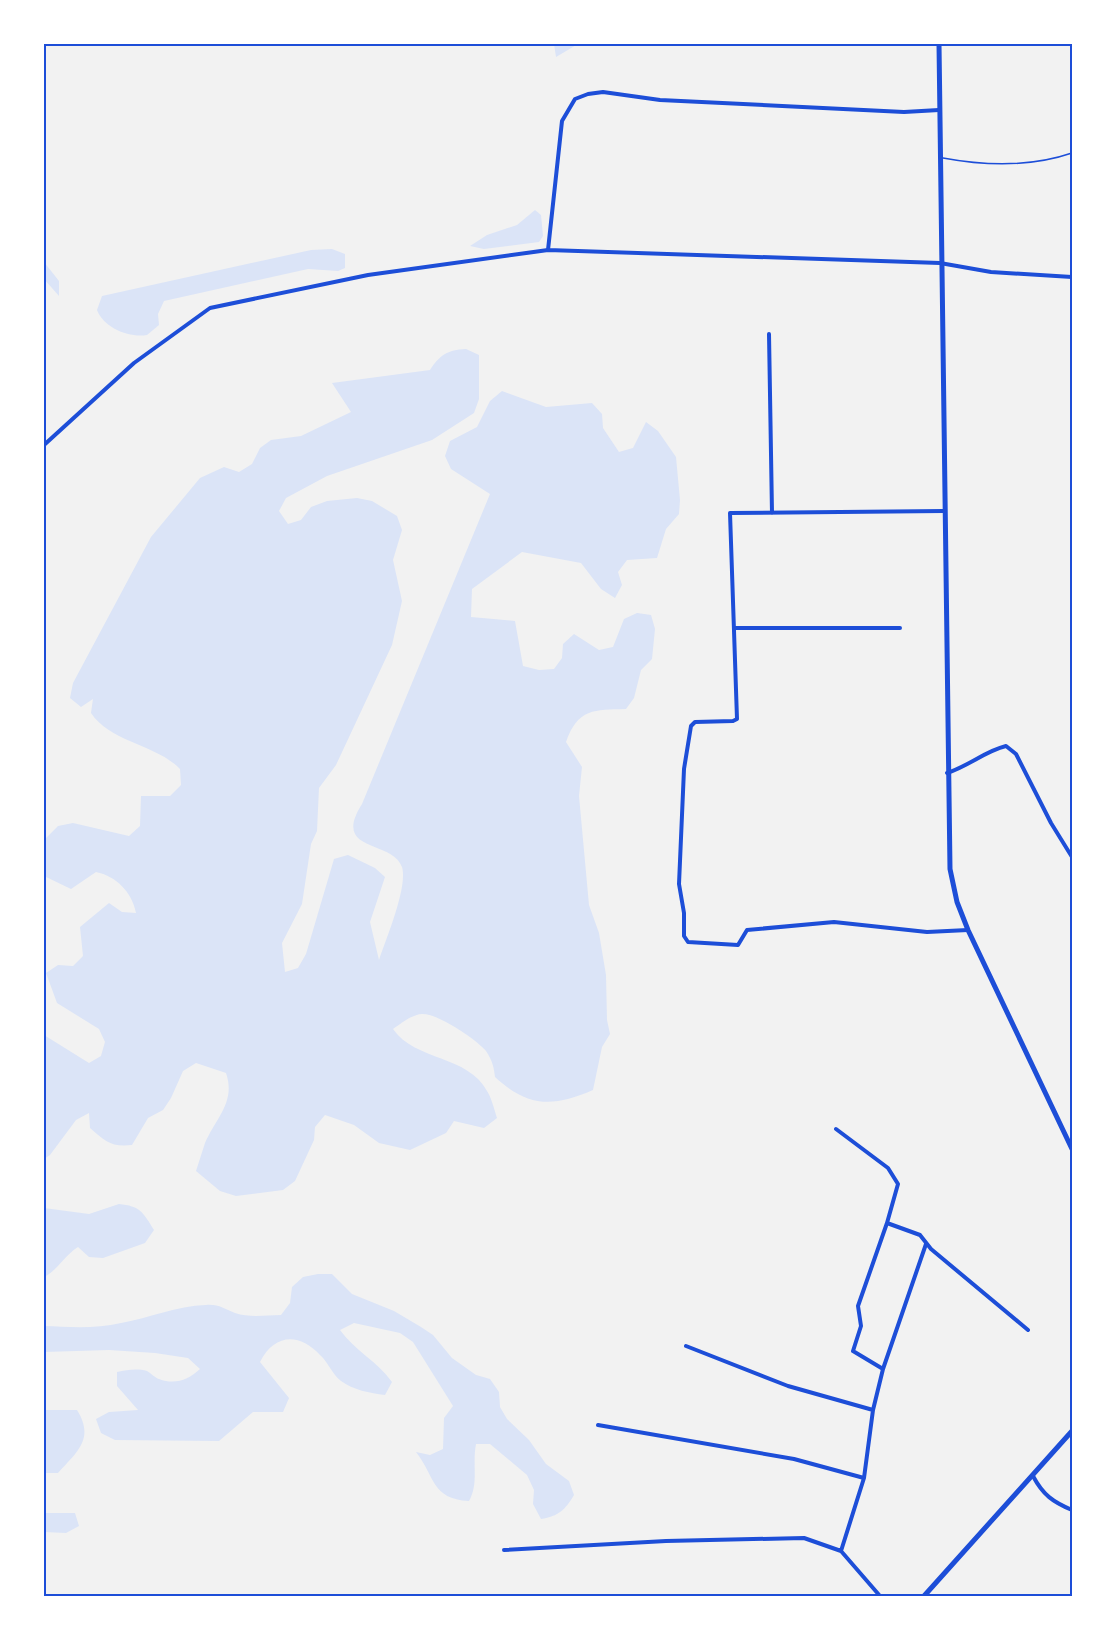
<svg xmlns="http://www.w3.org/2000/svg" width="1116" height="1640" viewBox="0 0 1116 1640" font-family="'DM Sans',sans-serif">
	<rect width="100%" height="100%" fill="#f2f2f2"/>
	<path fill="#dbe4f7" d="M554,44H578L556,57Z
		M535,210L541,215L543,236L539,242L484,249L470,246L487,235L517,225Z
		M332,249L345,254V268L338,271L308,269L164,301L158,314L159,325L147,335C129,338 104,328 97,310L102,296L311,250Z
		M44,262L59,281V296L44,279Z
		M466,349L479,355V399L474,413L432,440L327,476L286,498L279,511L288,524L301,520L311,507L327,501L357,498L372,501L397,516L402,530L393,560L402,601L392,645L336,765L319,788L317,831L311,844L302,904L282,943L285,972L298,968L306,954L334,859L348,855L375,868L385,877L370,922L379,960C386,939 408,887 402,867C392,839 331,853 362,804L490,494L451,469L445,456L450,441L477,427L490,401L502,391L546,407L592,403L602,414L603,428L619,452L633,448L646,422L658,431L676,457L680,500L679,514L666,529L657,558L627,560L618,572L622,585L615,598L601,589L581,563L522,552L472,589L471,617L515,621L523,666L539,670L554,669L562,658L563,644L574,634L599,650L613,647L624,619L637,613L651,615L655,629L652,659L641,670L634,698L626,709C594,710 578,708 566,742L582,767L579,796L589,905L599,933L606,975L607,1020L610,1034L602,1047L593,1090C553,1107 529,1108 495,1077C494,1067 492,1060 486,1051C476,1039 437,1013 422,1014C413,1014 400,1024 393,1029C415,1061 468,1055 487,1091C492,1099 494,1109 497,1118L484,1128L454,1121L446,1133L410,1150L379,1143L354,1125L325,1115L315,1127L314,1140L295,1181L283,1190L236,1196L220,1191L196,1171C199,1162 202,1152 205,1143C216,1118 236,1102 226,1073L196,1063L183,1071L171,1098L163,1110L148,1118L132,1145C111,1147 106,1142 90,1128L89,1113L76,1120L50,1155L44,1159V1035L89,1063L101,1056L105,1042L99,1029L57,1003L46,973L58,965L73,966L83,956L80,927L109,903L122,912L136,913C132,892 116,876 96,872L71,889L44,876V840L58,826L73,823L129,836L140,826L141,796H170L181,785L180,769C156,744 111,743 91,713L93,699L81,707L70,698L73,683L151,537L200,478L224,467L239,472L252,464L260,448L271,440L301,436L351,412L332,383L430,370C440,355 447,350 466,349Z
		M119,1204C140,1206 143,1212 154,1230L145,1243L103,1258L89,1257L78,1247C64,1256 59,1269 44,1277V1208L89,1214Z
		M318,1274H332L352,1294L394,1311L421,1327L433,1335L452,1358L476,1375L490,1379L499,1392L500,1407L507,1419L529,1440L546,1464L569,1481L574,1495C565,1510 559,1516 541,1519L533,1504L534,1490L527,1475L490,1444H476C472,1465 479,1483 469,1501C431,1499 435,1476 416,1452L430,1455L443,1449L444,1418L453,1406L413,1342L400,1333L354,1323L340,1330C354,1350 377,1361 392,1382L385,1395C370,1393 353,1390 341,1381C332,1374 328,1362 320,1355C299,1332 274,1334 260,1362L289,1398L283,1412H253L219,1441L115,1440L101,1433L96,1419L109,1412L138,1410L117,1386V1372C127,1370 137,1368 147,1371C151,1373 155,1378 159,1379C175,1385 188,1380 200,1369L188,1358L155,1353L109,1350L44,1352V1326C69,1327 96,1329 121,1323C150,1318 176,1306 206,1305C219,1304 224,1309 235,1313C250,1318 266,1315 281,1315L290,1303L292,1287L303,1277Z
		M44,1410H77C95,1439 77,1452 58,1473H44Z
		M44,1513H75L79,1526L66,1533L44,1532Z"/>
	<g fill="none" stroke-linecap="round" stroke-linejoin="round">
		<path stroke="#1d4ed8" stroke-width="1.5" d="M943,158C986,166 1031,167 1072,153"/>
		<path stroke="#1d4ed8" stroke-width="4" d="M548,250L562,121L575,99L588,94L603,92L660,100L904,112L939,110
			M769,334L772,513
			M44,445L134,363L210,308L368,275L548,250L940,263L991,272L1072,277
			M944,511L730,513L737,719L733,721L695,722L691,726L684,769L679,884L684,913V936L688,942L738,945L747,930L834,922L927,932L968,930
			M734,628H900
			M947,773C969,766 985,751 1006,746L1016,754L1051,823L1072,857
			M836,1129L888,1168L898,1184L887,1223L920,1235L931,1249L1028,1330
			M686,1346L788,1386L873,1410
			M883,1369L853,1351L861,1326L858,1306L887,1223
			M598,1425L794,1459L864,1478
			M1033,1476C1043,1495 1053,1502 1072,1510
			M504,1550L666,1541L804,1538L841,1551
			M880,1596L841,1551L864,1478L873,1410L883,1369L926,1244"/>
		<path stroke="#1d4ed8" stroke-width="5" d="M939,44L950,869L957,902L968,930L1072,1149
			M924,1596L1072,1431"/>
	</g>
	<rect width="1116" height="1640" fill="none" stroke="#ffffff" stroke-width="90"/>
	<rect x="45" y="45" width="1026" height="1550" fill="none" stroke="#1d4ed8" stroke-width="2"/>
</svg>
